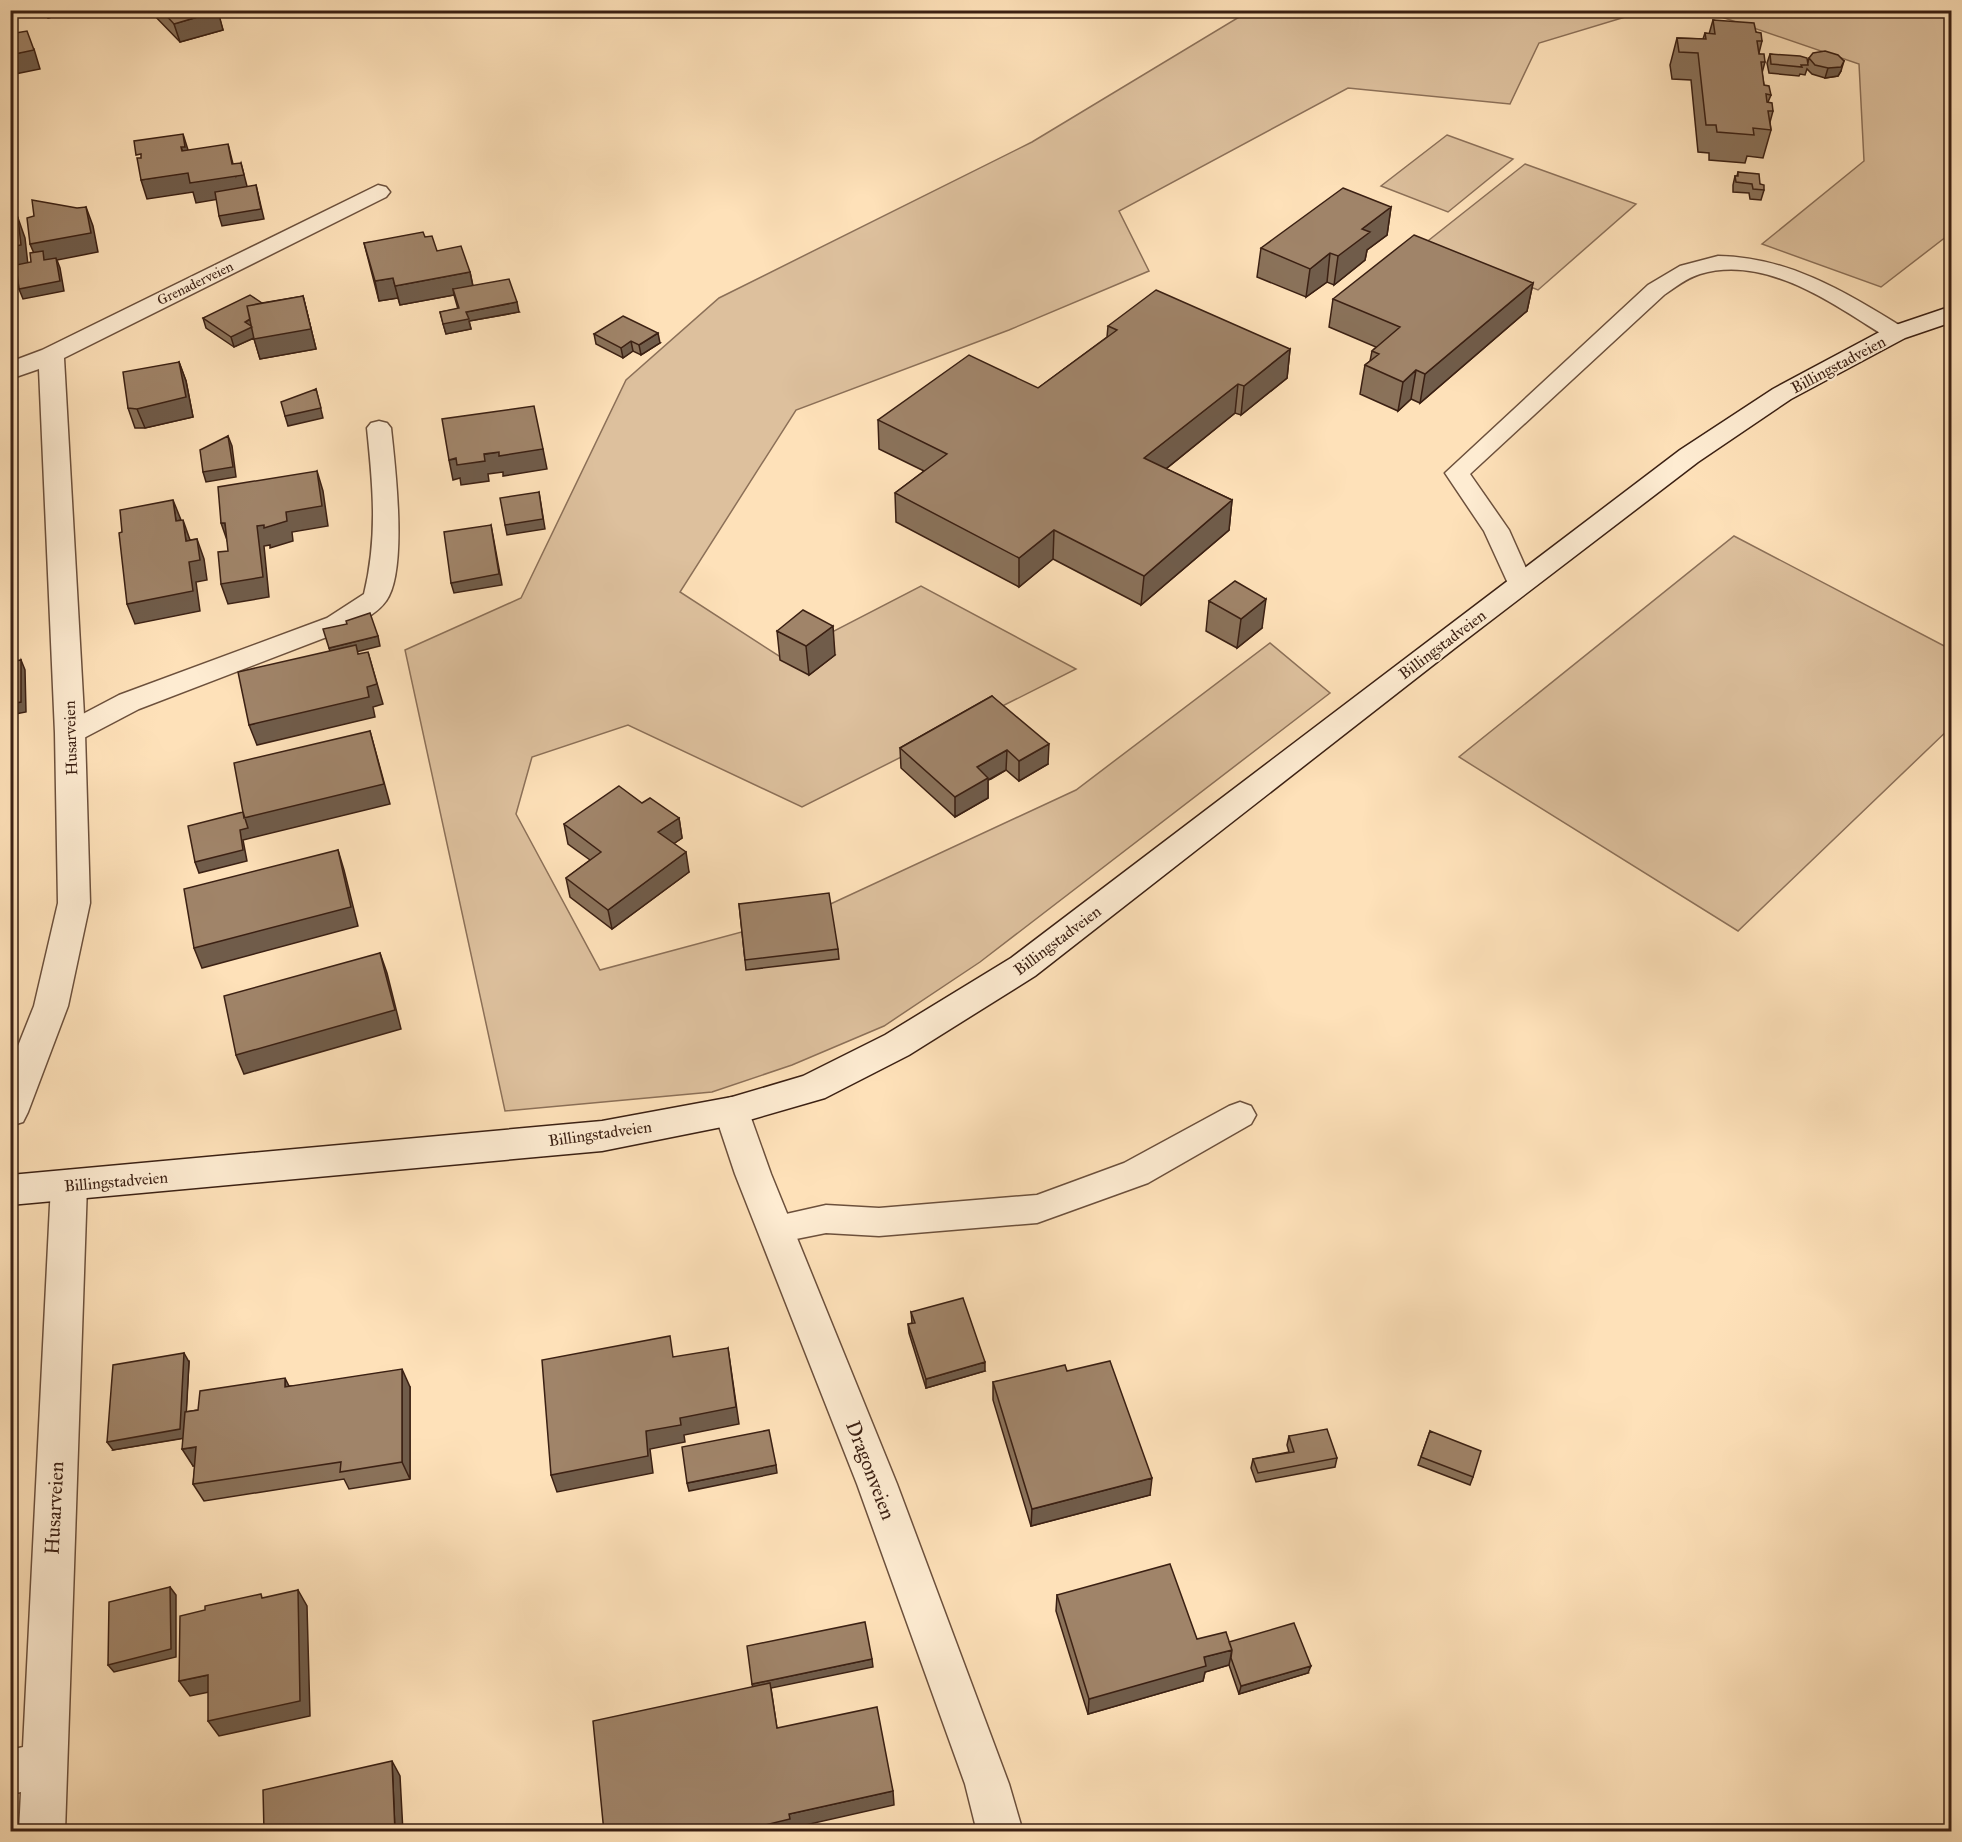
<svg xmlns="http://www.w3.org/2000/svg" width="1962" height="1842" viewBox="0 0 1962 1842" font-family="'IM FELL Great Primer',serif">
	<rect width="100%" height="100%" fill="#fee1b9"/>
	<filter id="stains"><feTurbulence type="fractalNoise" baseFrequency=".00333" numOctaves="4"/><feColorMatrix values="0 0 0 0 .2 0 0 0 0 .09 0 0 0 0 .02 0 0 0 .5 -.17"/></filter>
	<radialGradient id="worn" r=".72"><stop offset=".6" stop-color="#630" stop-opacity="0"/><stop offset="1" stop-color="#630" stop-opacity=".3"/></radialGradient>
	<path fill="#ddc09d" stroke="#8c7058" stroke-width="1.5" d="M1249,11H1645L1539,43L1510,104L1348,88L1119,211L1149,271L1009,330L796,410L680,592L782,658L921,586L1076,669L802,807L628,725L532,757L516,814L600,970L809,914L1076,790L1270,643L1330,693L980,962L884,1026L792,1065L712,1092L505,1111L405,650L521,598L626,380L719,298L1032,142Z
		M1704,11H1951V233L1881,287L1762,244L1864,161L1859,64Z
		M1447,135L1513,159L1448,212L1381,186Z
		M1525,164L1636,204L1538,290L1424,244Z
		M1734,536L1952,650L1951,727L1738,931L1459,757Z"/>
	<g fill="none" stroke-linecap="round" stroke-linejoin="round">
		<g stroke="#6c503c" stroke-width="3">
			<path id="service" d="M1718,256C1789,257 1845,292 1904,328L1907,333L1904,338L1896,340L1888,338C1834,305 1767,254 1700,274C1687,278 1675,287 1664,295L1470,474L1509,530L1533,584L1529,590L1520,592L1511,590L1484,531L1445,473L1648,285L1680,266Z
				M379,421L387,423L391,428C395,465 408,571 386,601C377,614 359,622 345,630L139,709L80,740L70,743L60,740L56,733L60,726L119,695L327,618L364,594C378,536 373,486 367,428L371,423Z
				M1240,1102L1251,1106L1256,1115L1251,1124L1148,1183L1037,1223L879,1236L826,1233L776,1243L764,1239L759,1229L764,1219L826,1205L879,1208L1037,1195L1124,1163L1229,1106Z"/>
		</g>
		<g stroke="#6c503c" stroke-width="3">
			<path id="minor" d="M378,185L386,187L390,192L386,197L64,358L85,733L90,903L68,1006L28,1112L23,1122L10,1126V1066L34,1006L58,903L55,733L39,369L10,379V362L42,350Z
				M732,1097L745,1101L771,1174L897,1484L1009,1784L1023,1832H977L965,1784L857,1484L735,1174L714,1111L719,1101Z
				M69,1170L82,1174L87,1185L65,1832H19L21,1792L10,1794V1750L23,1747L51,1185L56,1174Z"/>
		</g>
		<g stroke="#3b2013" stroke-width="3">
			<path id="secondary" d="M1952,306V322L1905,338L1791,399L1698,462L1455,648L1035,976L909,1055L825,1098L732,1125L602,1151L10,1205V1175L602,1121L732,1097L803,1076L885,1035L1011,958L1680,450L1773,389L1887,328Z"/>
		</g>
		<use href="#service" fill="#feecd2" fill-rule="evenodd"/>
		<use href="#minor" fill="#feecd2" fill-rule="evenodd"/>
		<use href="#secondary" fill="#feecd2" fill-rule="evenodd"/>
	</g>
	<path fill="#8a725a" stroke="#3b2013" stroke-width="1.5" d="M42,10H65L66,14L48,18Z
		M149,10H217L223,30L180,42Z
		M1713,20L1756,32L1762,41L1759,53L1765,62L1762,73L1764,85L1771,95L1768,102L1773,111L1770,122L1771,130L1763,158L1747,156L1745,163L1709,160V153L1698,152L1691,80L1672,79L1670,65L1677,38L1703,39L1705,33L1709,34Z
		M1770,54L1808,62L1809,58L1841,71L1838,76L1825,78L1812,74L1807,69L1805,75L1800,74L1799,76L1769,73L1767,63Z
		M1738,172L1760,184L1764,190L1761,200L1750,199L1749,193L1733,192V185L1735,176H1737Z
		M1391,207L1387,235L1367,250L1365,260L1334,285L1327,282L1306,297L1257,277L1261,248Z
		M425,237L437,251L470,272L473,286L519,312L469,321L471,329L446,334L440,312L458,309L454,295L400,305L398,298L379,301L364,243Z
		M1533,283L1527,311L1420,403L1411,399L1398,411L1360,394L1365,365L1370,361L1372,351L1376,347L1329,327L1333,299Z
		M303,296L316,349L260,359L254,338L234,347L206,328L203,318L262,303Z
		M1108,326L1290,349L1287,378L1241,415L1235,413L1166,469L1232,500L1229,530L1141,605L1053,559L1019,587L896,522L895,493L924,471L879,449L878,420L1038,388L1107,337Z
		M594,334L660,343L641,355L633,351L623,358L596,344Z
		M179,362L186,381L193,417L145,428H135L128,408Z
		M1209,601L1262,628L1237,648L1206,631Z
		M777,631L835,655L809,675L780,660Z
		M992,696L1048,764L1019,781L1006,770L991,779L988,780V798L955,817L901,768L900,748Z
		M642,803L679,818L682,838L674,843L689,872L612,929L570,897L566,878L590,860L568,844L564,824Z
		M739,904L838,949L839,959L746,970Z
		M911,1312L985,1371L926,1388L909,1333L908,1324L912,1323Z
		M189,1362L186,1412L198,1410L289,1386L410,1387V1479L349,1489L344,1479L204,1501L193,1484L195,1466H193L183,1438L113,1450Z
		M1067,1371L1150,1495L1031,1526L993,1400V1382Z
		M1430,1431L1473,1477L1470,1485L1418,1465Z
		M1289,1436L1337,1458L1335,1467L1256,1482L1251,1468L1253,1459L1289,1452L1287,1445Z
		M1057,1595L1197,1639L1229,1642L1308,1673L1239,1694L1229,1665L1205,1672L1203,1681L1088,1714L1056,1611Z"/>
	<path fill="#705c4a" stroke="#3b2013" stroke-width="1.5" d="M45,10H65L66,14L48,18Z
		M218,11L223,30L180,42L174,24Z
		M34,49L40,69L10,75V55Z
		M1844,61L1841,71L1838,76L1825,78L1828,68Z
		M183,134L189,153L187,166L181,147Z
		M228,144L236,176L241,163L249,194L196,203L193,192L147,199L141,180L232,164Z
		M256,185L264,219L222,226L219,216Z
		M86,207L93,226L98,252L57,260L60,268L64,291L23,299L19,289L38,263L30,244Z
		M1391,207L1387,235L1367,250L1365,260L1334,285L1338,256L1362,229Z
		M18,218L25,238L28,265L10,268V247Z
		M1330,253L1327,282L1306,297L1310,269Z
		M470,272L474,292L453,289L454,295L400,305L395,286Z
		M393,278L398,298L379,301L375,281Z
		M1533,283L1527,311L1420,403L1425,374Z
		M303,296L316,349L260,359L254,339Z
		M517,302L519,312L469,321L471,329L446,334L443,324L466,312Z
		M251,319L256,337L234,347L231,337L245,322Z
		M658,333L660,343L641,355L639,345Z
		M631,341L633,351L623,358L621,348Z
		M1290,349L1287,378L1241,415L1244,386Z
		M179,362L186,381L193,417L145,428L137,409Z
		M1416,370L1411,399L1398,411L1403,382Z
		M1238,384L1235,413L1142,488L1144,458Z
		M316,389L323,418L288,426L285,416Z
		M228,436L232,446L236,477L206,482L203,472Z
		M543,449L547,469L503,476V472L488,474L489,481L461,485L460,478L453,480L449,460L499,452Z
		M317,471L323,491L328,526L292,532L293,541L270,548V545L264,546L269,597L228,604L221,584L257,526L286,512Z
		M539,492L545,529L507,535L505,525Z
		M173,500L181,520L176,521Z
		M1232,500L1229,530L1141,605L1144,576Z
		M183,520L190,540L197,539L204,559L207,580L196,582L200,611L135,624L127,604L186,541Z
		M221,523H225L228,543Z
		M491,525L502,585L454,593L451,583Z
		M1054,530L1053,559L1019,587V558Z
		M1266,599L1262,628L1237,648L1241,619Z
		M833,626L835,655L809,675L806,646Z
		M378,636L380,646L332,658L329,648Z
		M368,652L383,704L373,707L375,717L257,745L249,725L367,687Z
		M21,660L25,670L26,712L10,715V704Z
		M370,731L390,804L243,840L247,861L199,873L195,862L240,830L244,818Z
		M1049,744L1048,764L1019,781V761Z
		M1007,750L1006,770L988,780V798L955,817V797L977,767Z
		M679,818L682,838L662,852L658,832Z
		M338,850L344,870L358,926L202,968L194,948Z
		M686,852L689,872L612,929L608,910Z
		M380,953L387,973L401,1029L244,1074L236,1055Z
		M728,1348L739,1424L684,1435L685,1442L650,1449L653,1473L557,1492L551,1475L646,1431L680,1418Z
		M184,1353L189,1362L185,1438L113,1450L107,1442Z
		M985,1362V1371L926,1388V1379Z
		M402,1369L410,1387V1479L402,1462Z
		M285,1378L294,1396L285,1387Z
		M196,1447L206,1464L193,1466L182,1449Z
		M776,1465L777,1473L689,1491L687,1483Z
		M1152,1478L1150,1495L1031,1526L1032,1509Z
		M170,1587L176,1595V1657L114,1672L108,1665Z
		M298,1590L307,1606L310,1716L219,1736L208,1721Z
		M1232,1650L1229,1665L1205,1672L1203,1681L1088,1714L1089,1699L1204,1657Z
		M872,1659L873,1667L771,1688L779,1742L754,1692L752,1684Z
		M1311,1666L1308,1673L1239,1694L1241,1686Z
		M208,1675L219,1690L190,1696L179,1681Z
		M392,1761L400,1776L403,1832H395Z
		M893,1791L894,1805L792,1828L793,1832H762L761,1826L789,1814Z"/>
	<path fill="#a08469" stroke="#3b2013" stroke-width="1.5" d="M161,10H217L218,11L174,24Z
		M1713,20L1754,23L1756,32L1761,33L1762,41H1757L1759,54H1764L1765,62H1761L1764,85L1769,86L1771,95L1766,94L1767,102L1772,103L1773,111H1768L1771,130L1753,128L1754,135L1717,132L1716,125H1706L1698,53L1679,52L1677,38L1706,39L1705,33L1715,34Z
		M27,31L34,50L10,55V34Z
		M1825,51L1838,55L1844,61L1841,67L1828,68L1815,65L1809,58L1813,53Z
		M1770,54L1800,56L1807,58L1808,65H1801L1802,67L1771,64Z
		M183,134L185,147H181L182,151L228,144L232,164L241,163L244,175L190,183L188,173L141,180L137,158H141V154L136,155L134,141Z
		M1738,172L1759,174L1760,184L1764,185V190L1753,189L1752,184L1736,182L1735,176H1738Z
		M256,185L261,209L219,216L215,192Z
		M1343,188L1391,207L1362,229L1370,232L1338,256L1330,253L1310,269L1261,248Z
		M32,200L77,208L86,207L91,233L30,244L27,218L34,216Z
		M18,218L21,245L10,247V220Z
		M423,232L425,237L432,236L437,251L461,246L470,272L395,286L393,278L375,281L364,243Z
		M1414,235L1533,283L1425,374L1416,370L1403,382L1365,365L1379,354L1372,351L1400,327L1333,299Z
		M43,251L44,260L56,258L60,281L19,289L16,265L31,262L30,253Z
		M509,279L517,302L466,312L469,319L443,324L440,312L459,308L453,289Z
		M1156,290L1290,349L1244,386L1238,384L1144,458L1232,500L1144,576L1054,530L1019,558L895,493L947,454L878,420L969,355L1038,388L1117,330L1108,326Z
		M250,295L262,303L247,306L250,319L245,322L251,326L252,327L231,337L203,318Z
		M303,296L311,329L254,339L247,306Z
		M623,316L658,333L639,345L631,341L621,348L594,334Z
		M179,362L186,397L137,409L128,408L123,372Z
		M316,389L321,408L285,416L281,402Z
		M534,406L543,449L499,456V452L484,454L485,461L457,465L456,458L449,460L442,419Z
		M228,436L233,467L203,472L200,450Z
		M317,471L322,506L286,512L287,521L264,528V525L257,526L263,577L221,584L218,552L228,551L225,523H221L218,487Z
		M539,492L543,519L505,525L500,498Z
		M173,500L176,521L183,520L186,541L197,539L200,560L189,562L193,591L127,604L119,533L122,532L120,510Z
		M491,525L499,574L451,583L444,532Z
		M1235,581L1266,599L1241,619L1209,601Z
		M803,610L833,626L806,646L777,631Z
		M370,613L378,636L329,648L323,629L347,624L346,621Z
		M356,645L358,654L368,652L377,684L367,687L369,697L249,725L238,672Z
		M21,660V702L10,704V662Z
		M992,696L1049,744L1019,761L1007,750L991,759L977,767L988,778L955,797L900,748Z
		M370,731L384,784L244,818L234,763Z
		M619,786L642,803L650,798L679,818L658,832L686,852L608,910L566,878L601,852L564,824Z
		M243,812L248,828L240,830L243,850L195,862L188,826Z
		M338,850L351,907L194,948L184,889Z
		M829,893L838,949L745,960L739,904Z
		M380,953L395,1010L236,1055L224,996Z
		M963,1298L985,1362L926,1379L908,1324L915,1323L911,1312Z
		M670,1336L673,1357L728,1348L736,1407L680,1418L681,1425L646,1431L648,1456L551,1475L542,1360Z
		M184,1353L180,1429L107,1442L113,1365Z
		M1110,1361L1152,1478L1032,1509L993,1382L1065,1365L1067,1371Z
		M402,1369V1462L340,1472L341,1462L193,1484L196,1447L182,1449L185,1412L198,1410L200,1391L285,1378V1387Z
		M1327,1429L1337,1458L1258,1473L1253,1459L1294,1452L1289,1436Z
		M769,1430L776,1465L687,1483L682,1447Z
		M1430,1431L1481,1451L1473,1477L1421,1457Z
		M1170,1564L1197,1639L1226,1632L1232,1650L1204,1657L1206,1666L1089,1699L1057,1595Z
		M170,1587L171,1649L108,1665L109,1602Z
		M298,1590L300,1701L208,1721V1675L179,1681L180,1616L205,1610V1606L261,1594L262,1598Z
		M865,1622L872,1659L752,1684L747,1646Z
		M1294,1623L1311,1666L1241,1686L1231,1658L1232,1650L1229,1642Z
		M770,1683L777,1728L877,1707L893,1791L789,1814L790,1819L761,1826L762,1832H604L593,1721Z
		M392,1761L395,1832H264L263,1790Z"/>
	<g text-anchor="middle" stroke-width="4.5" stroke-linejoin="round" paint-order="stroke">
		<g font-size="14" fill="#3b2013" stroke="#feecd2">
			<text transform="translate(195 283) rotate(-26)" y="5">Grenaderveien</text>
		</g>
		<g font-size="16" fill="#3b2013" stroke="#feecd2">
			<text transform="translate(1838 364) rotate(-28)" y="6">Billingstadveien</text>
			<text transform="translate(1442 644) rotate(-37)" y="6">Billingstadveien</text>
			<text transform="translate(70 738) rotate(-92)" y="6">Husarveien</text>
			<text transform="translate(1057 940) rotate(-37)" y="6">Billingstadveien</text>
			<text transform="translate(600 1133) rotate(-8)" y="6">Billingstadveien</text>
			<text transform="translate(116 1181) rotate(-5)" y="6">Billingstadveien</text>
		</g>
		<g font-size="20" fill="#3b2013" stroke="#feecd2">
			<text transform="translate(871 1470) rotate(69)" y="7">Dragonveien</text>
			<text transform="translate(54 1508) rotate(-87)" y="7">Husarveien</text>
		</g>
	</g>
	<rect width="1962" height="1842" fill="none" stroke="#fee1b9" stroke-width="36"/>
	<rect x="12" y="12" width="1938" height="1818" fill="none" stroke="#3b2013" stroke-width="3"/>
	<rect x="18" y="18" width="1926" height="1806" fill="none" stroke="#3b2013" stroke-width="1.5"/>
	<rect width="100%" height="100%" filter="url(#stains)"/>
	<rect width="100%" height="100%" fill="url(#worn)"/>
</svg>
